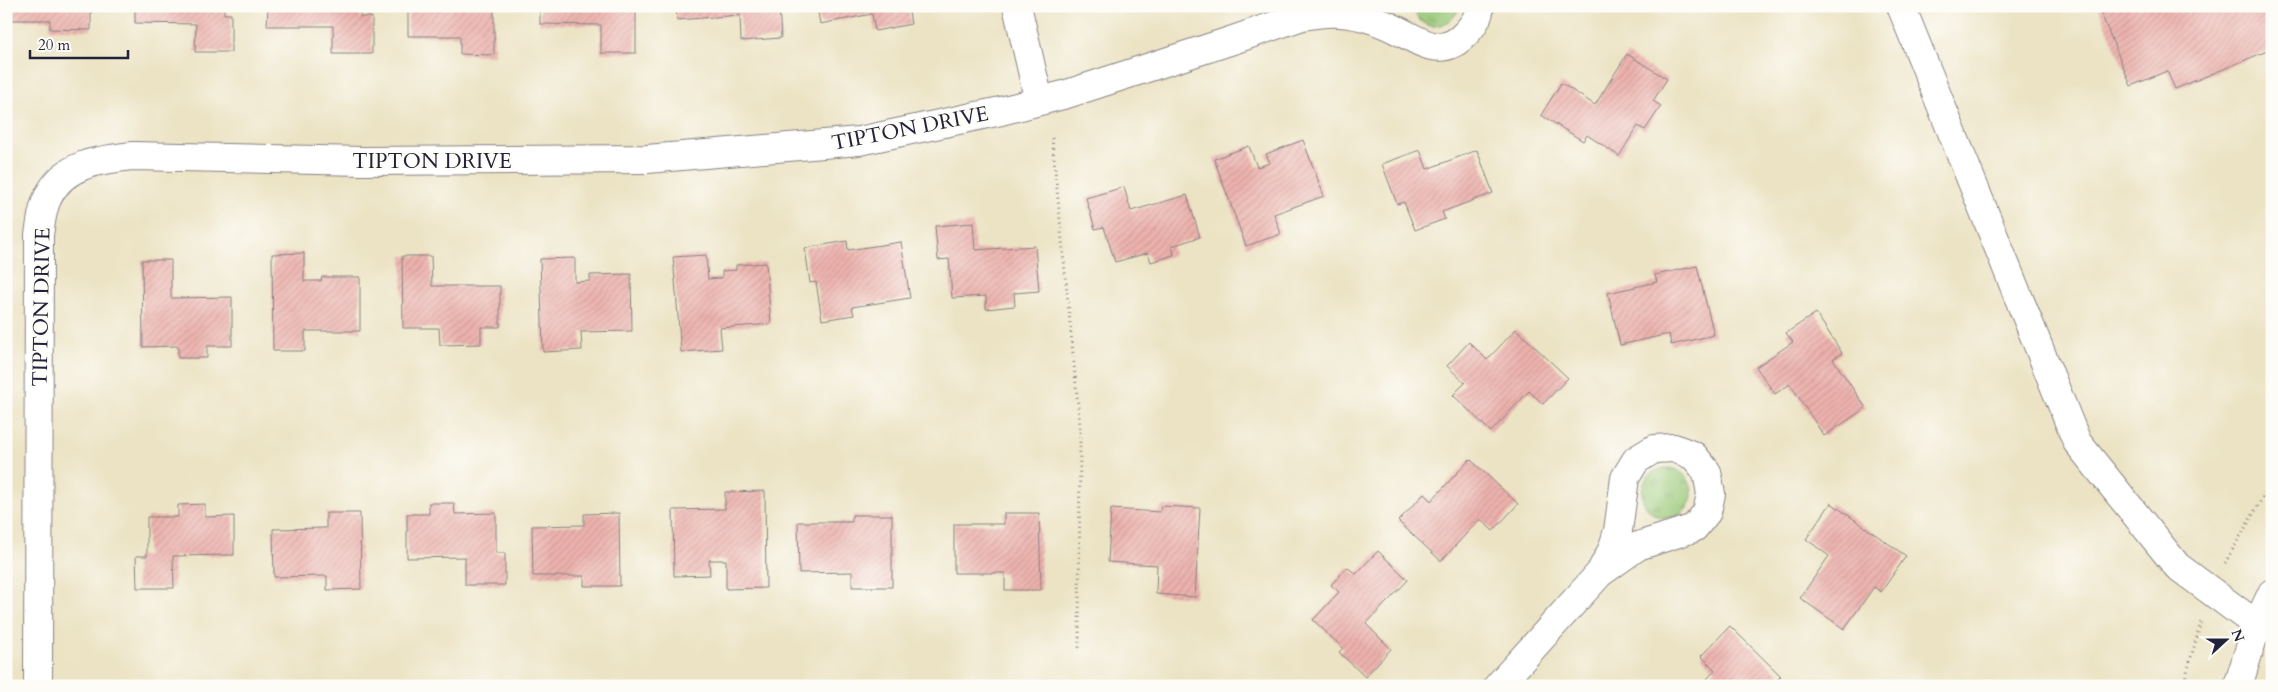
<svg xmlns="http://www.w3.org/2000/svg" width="2278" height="692" viewBox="0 0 2278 692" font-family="Cardo,serif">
	<defs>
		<pattern id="grass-tufts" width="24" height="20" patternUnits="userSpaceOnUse" patternTransform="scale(1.25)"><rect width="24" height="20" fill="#99c877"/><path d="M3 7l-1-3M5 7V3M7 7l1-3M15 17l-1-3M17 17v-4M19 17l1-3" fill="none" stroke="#7ca263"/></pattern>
		<pattern id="building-hatch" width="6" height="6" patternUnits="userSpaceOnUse" patternTransform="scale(1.25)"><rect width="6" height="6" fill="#edb2ad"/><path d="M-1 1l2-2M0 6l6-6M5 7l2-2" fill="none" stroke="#cb9996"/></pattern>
	</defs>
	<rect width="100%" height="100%" fill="#fdfcf7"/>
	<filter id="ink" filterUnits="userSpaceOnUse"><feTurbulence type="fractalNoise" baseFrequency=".02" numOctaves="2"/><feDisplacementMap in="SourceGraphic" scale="10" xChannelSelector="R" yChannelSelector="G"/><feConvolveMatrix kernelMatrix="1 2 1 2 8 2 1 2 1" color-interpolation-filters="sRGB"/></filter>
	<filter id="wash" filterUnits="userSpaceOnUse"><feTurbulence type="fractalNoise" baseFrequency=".0096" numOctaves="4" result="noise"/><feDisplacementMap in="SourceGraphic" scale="20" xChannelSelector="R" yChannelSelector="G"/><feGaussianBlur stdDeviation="1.12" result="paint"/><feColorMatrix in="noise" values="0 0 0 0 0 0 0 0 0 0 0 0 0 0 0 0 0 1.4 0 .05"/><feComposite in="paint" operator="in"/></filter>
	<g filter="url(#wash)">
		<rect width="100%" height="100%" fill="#ece3c4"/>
		<path fill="url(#grass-tufts)" stroke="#5e7559" d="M1413,6H1460C1451,31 1418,34 1413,6Z
			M1642 493a25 25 0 1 1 50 0a25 25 0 1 1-50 0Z"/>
		<g id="blocks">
			<path fill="url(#building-hatch)" d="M6,6H91V30L50,29V20H6Z
				M135,6H224V14H231V52H195L196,24L135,23Z
				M268,6H360V17H372V54H333V26H267Z
				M408,6H494V55L460,54V36H408Z
				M540,6H628V11H636V53H601V25L540,24Z
				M676,6H779L781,38L741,41L740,15L677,20Z
				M817,6H908L911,24L875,31L872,14L820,24Z
				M2098,6H2272V49L2175,89L2167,71L2131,86Z
				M1627,54L1667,79L1653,101L1661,106L1645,130L1638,126L1619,156L1587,135L1583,141L1541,115L1561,83L1595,105Z
				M1303,140L1324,196L1274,214L1281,234L1246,246L1214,159L1249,146L1257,167L1270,163L1266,154Z
				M1420,150L1427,169L1477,150L1493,193L1442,212L1445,219L1415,230L1404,202L1397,204L1382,164Z
				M1124,187L1131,211L1187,195L1200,237L1172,246L1174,255L1151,262L1148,253L1115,262L1104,227L1095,229L1086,198Z
				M973,223L975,250L1035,246L1039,291L1014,293L1015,306L986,309V296L952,298L949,259L938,260L935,226Z
				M847,241L848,250L901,242L910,298L852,307L854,315L822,320L816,282L810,283L805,248Z
				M304,253V281H321L322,277H360V331H305V351H273L272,254Z
				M706,255L708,279L722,278V271L736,270V265L766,263L771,324L720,328L722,349L681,352L673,257Z
				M402,256H431L432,286H500V327H481V344L440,345L439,328H403Z
				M575,258V282L590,281V275L631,274L632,331L581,332L582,350L543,352L540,259Z
				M142,260H171V298L232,297V346H207V358H178V346L143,347Z
				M1697,266L1714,335L1671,345L1669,334L1620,345L1608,293L1657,282L1655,275Z
				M1816,313L1842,353L1833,359L1866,408L1824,436L1790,384L1775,394L1756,367L1793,342L1786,333Z
				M1516,329L1568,378L1543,404L1529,391L1491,432L1453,395L1465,383L1447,366L1469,342L1487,360Z
				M1470,459L1518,504L1493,531L1480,519L1441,561L1398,521L1424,494L1431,501Z
				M765,491L766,588L726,589V560H709L710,575L674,576L673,510L725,509V492Z
				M429,503H454L455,514L496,513V553H505V585H465V557L407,558V514H429Z
				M1831,503L1906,556L1881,592L1874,587L1844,629L1800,598L1829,556L1806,539Z
				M205,504V517L234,516V555L173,556L174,588H137L136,556H147V517H178V505Z
				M1161,506L1200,508L1195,597L1156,594L1157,565L1108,562L1111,509L1160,512Z
				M326,513H360L361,589L327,590V576L274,577L273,529L326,528Z
				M619,513L620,586H584V576H533L532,526L584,525V514Z
				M1004,513H1039L1041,590H1005V573H954V524H1004Z
				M852,515H892V587H852V572L799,573L798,522H852Z
				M1378,551L1408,580L1366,624L1391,649L1365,677L1339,652L1343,648L1313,620L1339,592L1331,585L1347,567L1356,574Z
				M1730,626L1781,676L1771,686H1701L1715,670L1701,656Z"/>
		</g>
	</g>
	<g filter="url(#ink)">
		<use href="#blocks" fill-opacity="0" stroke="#878280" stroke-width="1"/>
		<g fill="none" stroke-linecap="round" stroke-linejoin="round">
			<g stroke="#878280" stroke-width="30">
				<path id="minor" d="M1017,6L1039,101
					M1901,6L2077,442L2177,566L2257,625L2272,630
					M1303,16C1326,12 1341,11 1364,17C1375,20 1387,25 1397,30C1420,41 1442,60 1466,33C1473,26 1479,17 1480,6
					M38,686L39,235C41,223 42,208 48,197C64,163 100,160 133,156L363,161L647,159L859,141L1001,111L1067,94L1233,40L1302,16L1321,6
					M1498,686L1600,573L1638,546L1694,528L1707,512L1711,494L1707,472L1694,456L1674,448L1654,449L1636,460L1625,478L1618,531L1612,550L1600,573
					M2238,686L2257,625L2272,593"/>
			</g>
			<path stroke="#878280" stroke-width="3" stroke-dasharray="1 4" stroke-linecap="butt" d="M1052,138L1080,426L1079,651
				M2225,563L2272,481
				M2183,686L2201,622"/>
			<use href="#minor" stroke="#fff" stroke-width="28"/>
		</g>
	</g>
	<g text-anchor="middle" stroke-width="5" stroke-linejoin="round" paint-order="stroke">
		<g font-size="21" fill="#22223b" stroke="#fdfcf7">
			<text transform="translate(910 128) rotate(-11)" y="7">TIPTON DRIVE</text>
			<text x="432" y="168">TIPTON DRIVE</text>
			<text transform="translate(41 307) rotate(-89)" y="7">TIPTON DRIVE</text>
		</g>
	</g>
	<rect width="2278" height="692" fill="none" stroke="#fdfcf7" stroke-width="25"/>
	<g transform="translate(2226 640) rotate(69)" stroke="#fdfcf7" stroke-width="4" paint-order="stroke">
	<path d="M0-4L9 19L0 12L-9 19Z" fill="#22223b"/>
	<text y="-8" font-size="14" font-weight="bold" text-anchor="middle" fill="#22223b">N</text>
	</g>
	<path d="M30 50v8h98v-8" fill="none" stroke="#22223b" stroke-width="2.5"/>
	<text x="38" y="50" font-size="15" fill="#22223b" stroke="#fdfcf7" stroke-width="4" paint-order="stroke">20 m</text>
</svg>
